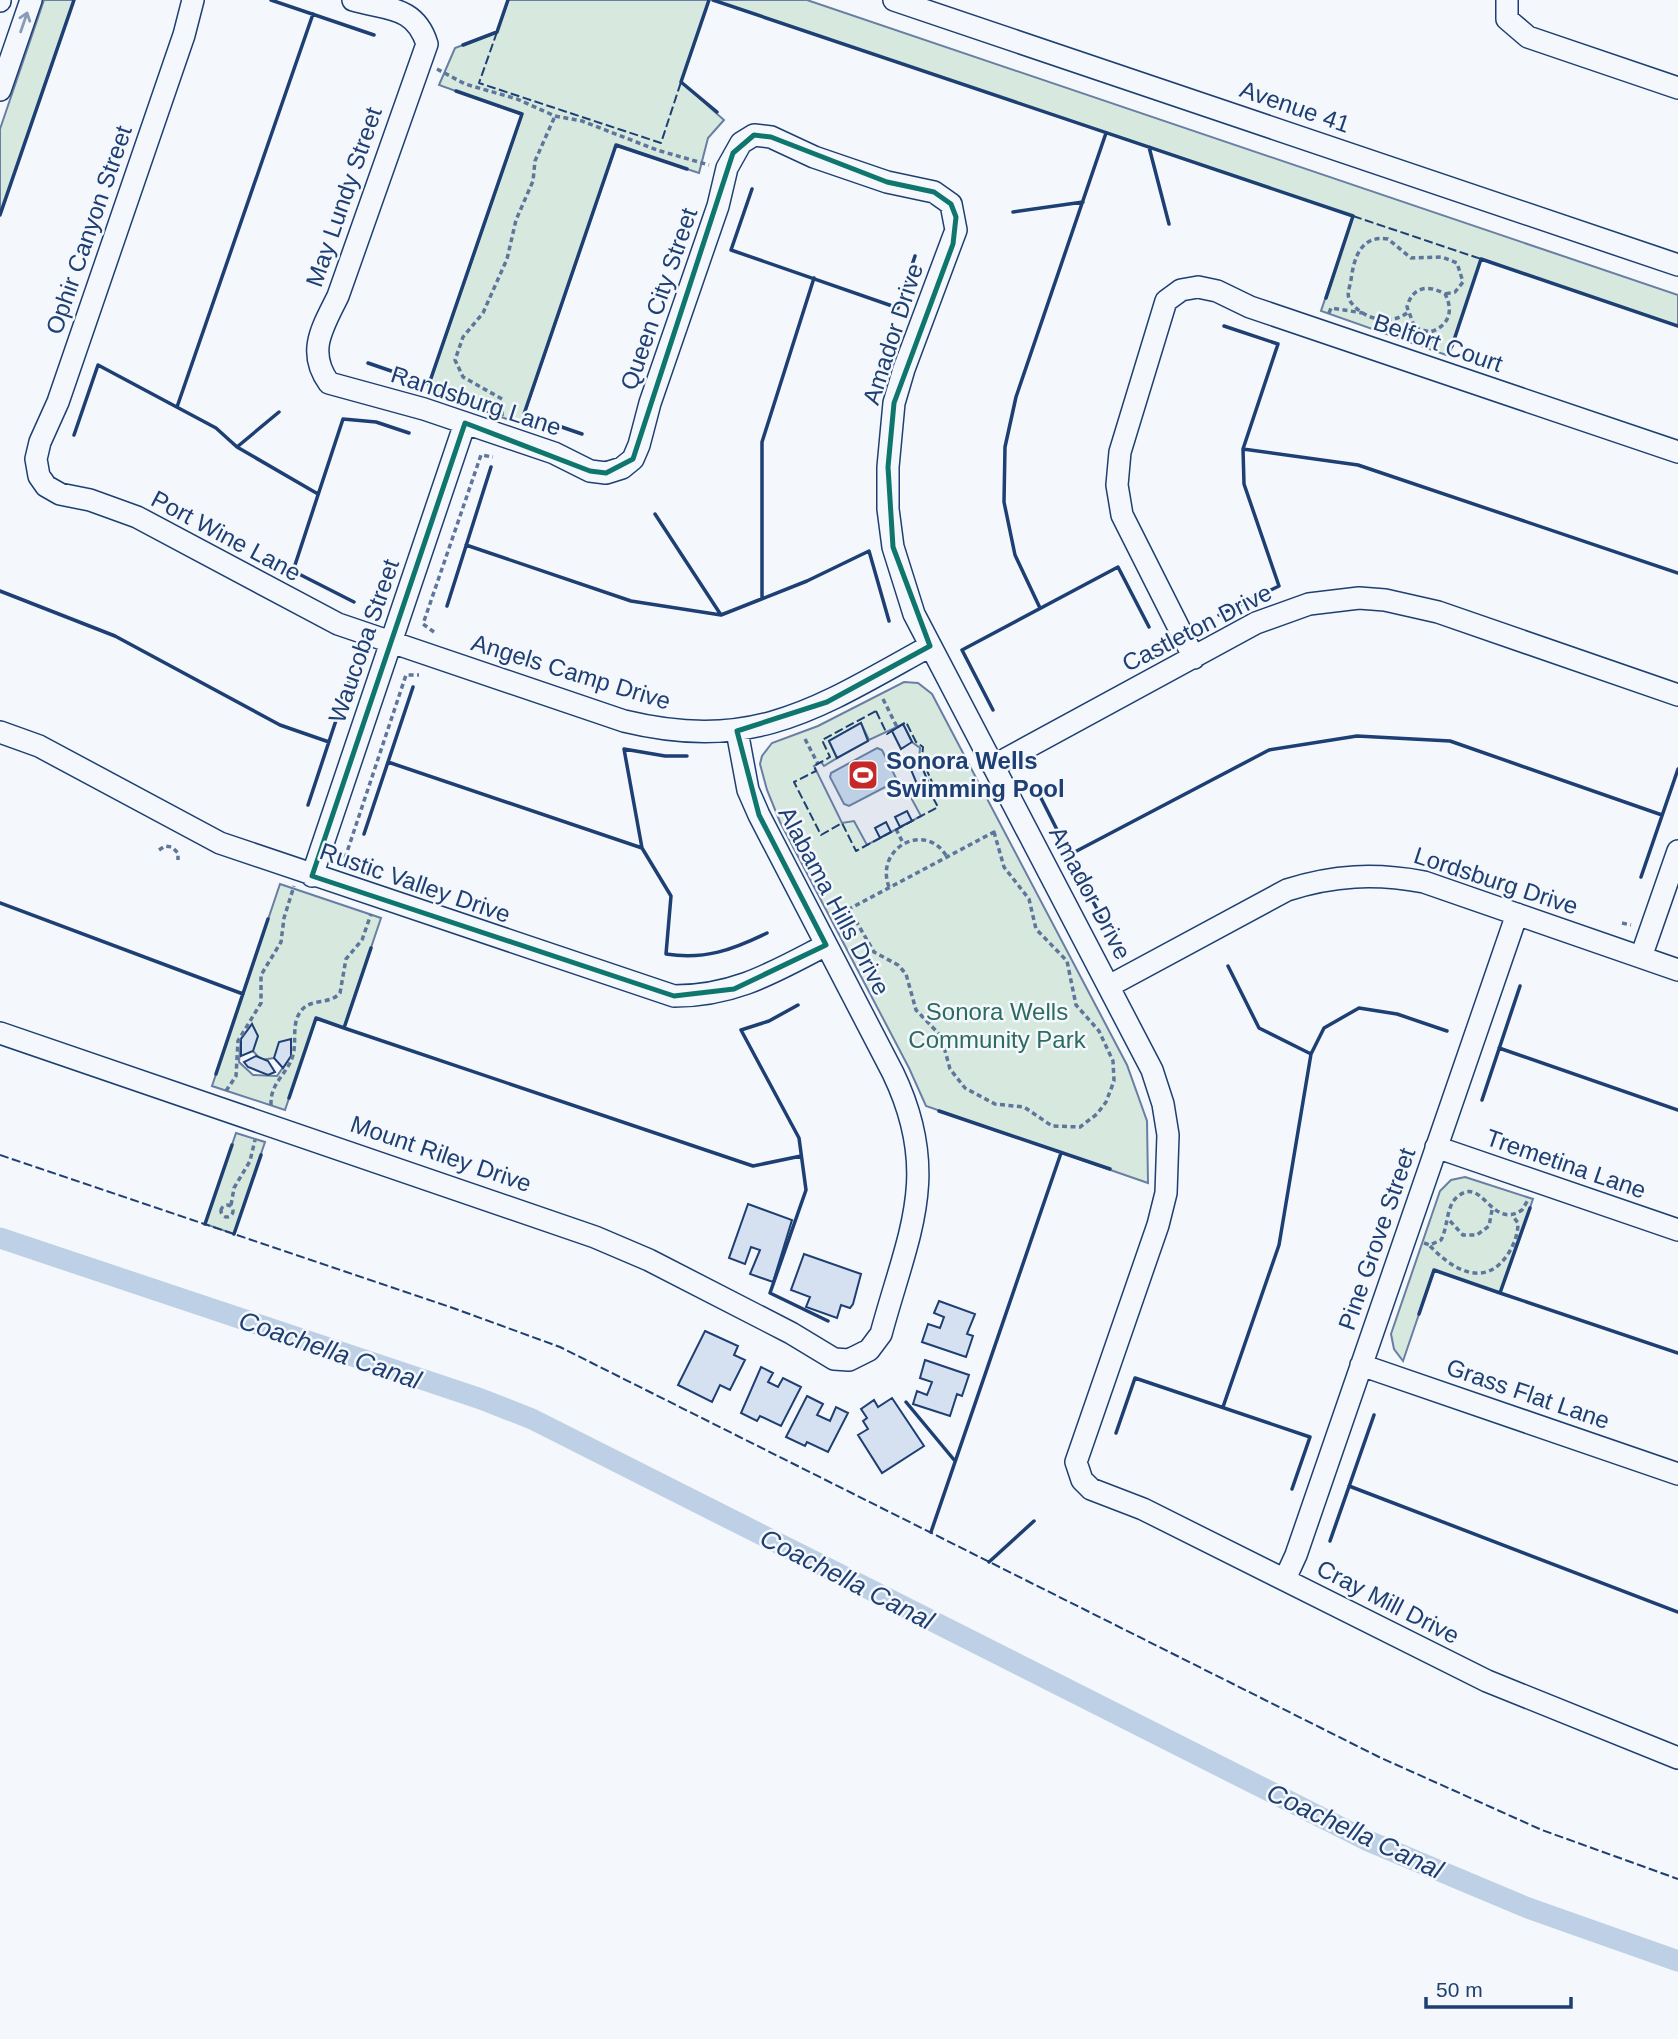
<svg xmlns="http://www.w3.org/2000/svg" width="1678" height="2039" viewBox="0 0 1678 2039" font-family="Helvetica,sans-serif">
	<rect width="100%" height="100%" fill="#f4f7fb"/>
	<path fill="#d7e8df" stroke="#687fa3" stroke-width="2" fill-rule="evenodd" d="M44,0H74L0,215V129Z
		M508,0H709L681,82L724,120L708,138L699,173L616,146L521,424L427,391L522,115L439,85L455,48L497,32Z
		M713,0H807L1678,295V326L1481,259L1449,356L1321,311L1353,216Z
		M904,682L918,683L932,694L1127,1065L1147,1121L1148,1183L926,1106L909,1068L780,822L767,790L760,764L762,756L772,743L818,726Z
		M280,884L381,918L344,1028L316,1019L285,1110L212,1086ZM252,1025L253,1051L261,1060L274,1058L291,1040V1056L277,1076L253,1075L239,1062L241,1039Z
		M236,1133L265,1142L234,1234L205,1224Z
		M1465,1177L1533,1199L1500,1293L1434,1270L1403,1361L1394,1349L1391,1334L1440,1191L1451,1180Z"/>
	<path fill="#e3e8f0" stroke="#687fa3" stroke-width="2" d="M861,723L869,740L903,724L912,742L920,748L919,760L929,784L909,794L921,816L867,845L854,821L842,823L814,766L821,762L824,766L837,758L829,741Z"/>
	<path fill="#bed0e5" stroke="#687fa3" stroke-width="2" d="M877,748L882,750L896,778L895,782L849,806L844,804L830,777L831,773Z"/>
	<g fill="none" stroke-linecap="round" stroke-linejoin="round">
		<path stroke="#bed0e5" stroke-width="21" d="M0,1238L481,1399L532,1419L1366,1840L1528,1908L1678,1961"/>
	</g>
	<path fill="#d5e0f0" stroke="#1d3f73" stroke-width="2" d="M861,723L868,741L837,758L829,741Z
		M903,724L912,742L901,749L892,731Z
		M919,760L929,784L919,789L909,765Z
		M907,811L912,821L900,827L895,817Z
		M886,822L891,832L880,838L875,828Z
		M252,1024L258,1036L253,1051L241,1056V1039Z
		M291,1039V1056L283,1068L274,1058L279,1042Z
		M256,1056L268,1061L275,1072L268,1075L248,1067L244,1062Z
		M748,1204L792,1220L773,1282L750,1274L760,1250L751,1247L745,1264L729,1258Z
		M804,1254L861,1274L853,1304L850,1308L841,1305L837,1318L806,1307L810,1297L791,1290Z
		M939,1301L975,1314L967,1334L973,1336L966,1357L922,1342L928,1324L940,1328L944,1317L934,1313Z
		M705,1331L738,1346L734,1355L745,1360L730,1390L720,1385L712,1402L678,1385Z
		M925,1360L969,1375L962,1396L957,1394L950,1416L913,1404L917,1391L927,1395L932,1382L920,1378Z
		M761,1367L773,1373L768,1382L778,1387L783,1378L801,1387L781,1426L760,1416L757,1421L741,1413Z
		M807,1396L823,1404L817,1415L830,1421L836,1407L848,1413L828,1452L807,1442L805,1446L786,1437Z
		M892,1398L924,1446L882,1473L858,1435L868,1429L863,1421L867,1418L861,1409L874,1400L878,1407Z"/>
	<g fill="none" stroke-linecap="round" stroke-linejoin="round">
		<g stroke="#1d3f73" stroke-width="24">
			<path id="minor" d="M193,0L184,35L58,402L40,442L36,459L39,476L46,486L60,494L90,500L137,517L338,624L624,721C756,753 819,707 930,646
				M353,0C386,10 415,5 427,44L338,296C323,327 306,351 329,383L424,409L554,453L590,471L606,473L622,468L633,459L639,445L650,403L718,206L727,168L741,143L754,135L771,137L814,157L887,182L934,192L951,204L956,230L904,369L894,403L888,467V509L893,547L914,614L1152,1070L1163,1104L1168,1135L1166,1193L1158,1225L1076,1462L1082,1480L1091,1489L1143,1509L1487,1681L1678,1758
				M894,0L1678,265
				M1507,0V19L1528,37L1678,88
				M0,1V0
				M0,90L31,0
				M1194,658L1122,515L1117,485L1120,452L1166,301L1181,290L1198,287L1217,291L1250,307L1678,452
				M0,732L39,746L220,843L674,996C735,996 774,972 826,945
				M993,766L1256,623L1309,604L1359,598L1385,600L1438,612L1678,695
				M312,876L465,423
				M1641,957L1678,851
				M1109,986L1287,890C1334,875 1375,873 1424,882L1678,970
				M0,1033L595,1237L649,1260L791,1333L834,1359L849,1360L869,1350L881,1334C908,1234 942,1175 893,1073L759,815L748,790L737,731
				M1436,1147L1678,1230
				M1361,1365L1678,1474
				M1285,1579L1296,1555L1517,914"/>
		</g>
		<path stroke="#5e769c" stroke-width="3.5" stroke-dasharray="5 3.5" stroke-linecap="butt" d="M437,69L465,84L517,99L555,116L582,121L657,150L709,165
			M1329,313L1331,308L1363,313
			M1407,313C1390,326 1362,319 1350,301C1346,294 1350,287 1351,280C1354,257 1361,235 1388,239L1411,258L1442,257L1457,263L1463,282L1455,292L1445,294
			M1415,328L1430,332C1449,326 1454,311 1445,294C1428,284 1412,287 1407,307L1415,328L1436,342L1433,348
			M502,416V399L463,377L455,360L463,337L483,313L507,259L516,220L533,181L535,161L555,116
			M434,632L423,624L481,455L493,457
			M883,699L897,727
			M805,739L818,764
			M896,829L903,843
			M994,832L1004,867L1029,899L1036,929L1067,961L1076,1005L1099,1031L1113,1061L1114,1081L1106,1102L1097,1114L1080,1127L1052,1126L1024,1107L995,1104L965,1088L950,1069L941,1036L916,1010L906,974L898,965L874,952L849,909Z
			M159,850L165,846L172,847L178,853V860
			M345,858L406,675H419
			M889,887C874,848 926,820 947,857
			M1622,923L1631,925
			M226,1091L236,1076L238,1041L261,1003V975L281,942L284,918L294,886
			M271,1105C270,1082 288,1074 293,1055C297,1040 291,1024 301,1011C310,998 330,1005 340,993L346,959L362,940L371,914
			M221 1211a6 6 0 1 1 12 0a6 6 0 1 1-12 0Z
			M231,1205L234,1188L250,1161L255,1140
			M1450,1221L1463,1235H1477L1489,1226L1492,1210
			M1424,1243L1430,1245L1441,1240C1448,1227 1446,1208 1456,1198C1483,1173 1490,1231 1522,1210L1528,1200
			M1430,1246C1453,1270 1485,1289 1508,1254C1514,1245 1518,1234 1518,1223L1512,1215"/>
		<use href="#minor" stroke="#f4f7fb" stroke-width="21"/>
		<path stroke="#1d3f73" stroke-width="2" stroke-dasharray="9 3.5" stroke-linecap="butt" d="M497,32L479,83L661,143L681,82
			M1353,216L1481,259
			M876,711L887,734L906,722L916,742L923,747L922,759L932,782L926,785L938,807L856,851L842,823L821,835L794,782L816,771L814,766L830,757L822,740Z
			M0,1155L453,1308L560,1347L1379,1757L1542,1830L1678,1879"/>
		<path stroke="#1d3f73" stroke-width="3.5" d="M271,0L374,35
			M709,0L681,82L717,112
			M713,0L1353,216L1326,298
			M463,45L497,32L508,0
			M1149,147L1169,224
			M752,189L731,250L898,308L915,256
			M1013,212L1083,202
			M0,215L74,0
			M1452,346L1481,259L1678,326
			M368,363L429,384L522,114L456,91
			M177,407L313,14
			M582,434L524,414L616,145L687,169
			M74,435L98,365L216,428L237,447L318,494
			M237,447L279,412
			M1243,449L1358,465L1678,573
			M655,514L721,615
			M466,545L631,601L721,615L807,581L869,551L889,621
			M0,591L115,636L280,725L329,742
			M762,599V442L814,278
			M354,602L293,571L343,419L376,422L409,433
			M447,606L491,467
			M1040,608L1015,555L1004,502L1005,447L1016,397L1106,133
			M1219,615L1279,586L1244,484L1243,449L1278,344L1224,326
			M993,710L962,650L1118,567L1149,627
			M687,756H665L624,749L642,848L671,896L666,954C705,960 732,950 767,933
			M388,762L642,848
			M1039,794L1103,921
			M308,805L352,672
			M364,834L413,687
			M1069,855L1269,750L1357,736L1450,741L1662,815
			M1641,877L1678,769
			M0,903L243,994
			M1228,966L1259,1028L1311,1054
			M798,1005L769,1021L741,1030L799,1138L806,1190L770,1293L828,1321
			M344,1028L753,1166L801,1156
			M1499,1048L1678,1110
			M216,1074L268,919
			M289,1098L316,1018L344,1028L371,948
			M1482,1100L1520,986
			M939,1111L1110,1169
			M205,1224L232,1145
			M234,1234L261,1155
			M1500,1293L1678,1353
			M1419,1314L1434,1270L1500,1293L1530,1208
			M906,1402L955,1461
			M1223,1407L1279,1245L1311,1054L1324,1028L1359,1008L1397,1014L1447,1031
			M1116,1433L1135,1378L1310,1437L1292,1489
			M1349,1486L1678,1612
			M931,1532L1061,1153
			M1330,1541L1374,1415
			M989,1562L1034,1521"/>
	</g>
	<defs><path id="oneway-shaft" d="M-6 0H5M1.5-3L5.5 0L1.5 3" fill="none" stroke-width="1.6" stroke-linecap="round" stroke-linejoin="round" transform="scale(1.75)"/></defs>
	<use stroke="#889bb7" href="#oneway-shaft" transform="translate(24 22) rotate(-71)"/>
	<path fill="none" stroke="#0f766e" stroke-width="5" stroke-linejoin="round" d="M754,135L771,137L887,182L934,192L951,204L956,217L953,244L894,403L888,467L893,547L930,646L827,702L737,731L759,815L826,945L734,989L674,996L312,876L465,423L590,471L606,473L633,459L733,153Z"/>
	<defs>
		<g id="stadium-square" transform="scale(1.575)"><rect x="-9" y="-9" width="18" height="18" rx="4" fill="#c62828" stroke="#f4f7fb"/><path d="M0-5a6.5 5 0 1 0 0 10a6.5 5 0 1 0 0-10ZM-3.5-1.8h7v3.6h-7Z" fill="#fff"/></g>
	</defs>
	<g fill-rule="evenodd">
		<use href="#stadium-square" x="863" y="775"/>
	</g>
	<g text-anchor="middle" stroke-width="5" stroke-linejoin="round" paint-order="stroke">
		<g font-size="24" fill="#1d3f73" stroke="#f4f7fb">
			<text transform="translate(1295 107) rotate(19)" y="8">Avenue 41</text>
			<text transform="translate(344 197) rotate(-71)" y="8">May Lundy Street</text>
			<text transform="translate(89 230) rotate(-71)" y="8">Ophir Canyon Street</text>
			<text transform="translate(659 299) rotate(-71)" y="8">Queen City Street</text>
			<text transform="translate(893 334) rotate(-72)" y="8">Amador Drive</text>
			<text transform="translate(1438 343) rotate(19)" y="8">Belfort Court</text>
			<text transform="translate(476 401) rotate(18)" y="8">Randsburg Lane</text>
			<text transform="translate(226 536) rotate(28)" y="8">Port Wine Lane</text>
			<text transform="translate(1197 628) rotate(-27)" y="8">Castleton Drive</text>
			<text transform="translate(364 641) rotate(-71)" y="8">Waucoba Street</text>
			<text transform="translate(571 672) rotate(17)" y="8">Angels Camp Drive</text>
			<text transform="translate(1496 881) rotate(18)" y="8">Lordsburg Drive</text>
			<text transform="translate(415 883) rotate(19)" y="8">Rustic Valley Drive</text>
			<text transform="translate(1090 893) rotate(62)" y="8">Amador Drive</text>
			<text transform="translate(834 901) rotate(62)" y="8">Alabama Hills Drive</text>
			<text transform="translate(441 1154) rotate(19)" y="8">Mount Riley Drive</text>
			<text transform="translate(1566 1164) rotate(19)" y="8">Tremetina Lane</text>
			<text transform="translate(1377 1239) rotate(-71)" y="8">Pine Grove Street</text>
			<text transform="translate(1528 1394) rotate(19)" y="8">Grass Flat Lane</text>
			<text transform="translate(1388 1602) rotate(27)" y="8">Cray Mill Drive</text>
		</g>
		<g font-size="24" font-weight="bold" fill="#1d3f73" stroke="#f4f7fb" text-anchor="start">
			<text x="886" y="769">Sonora Wells<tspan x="886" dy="28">Swimming Pool</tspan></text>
		</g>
		<g font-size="24" fill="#2c6c60" stroke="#f4f7fb">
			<text x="997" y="1020">Sonora Wells<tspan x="997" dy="28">Community Park</tspan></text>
		</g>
		<g font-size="26" font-style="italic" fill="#1d3f73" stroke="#f4f7fb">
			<text transform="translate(330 1350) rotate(19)" y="9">Coachella Canal</text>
			<text transform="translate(847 1579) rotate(27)" y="9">Coachella Canal</text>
			<text transform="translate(1355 1831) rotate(25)" y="9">Coachella Canal</text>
		</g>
	</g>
	<path d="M1426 1997v10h145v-10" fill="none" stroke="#1d3f73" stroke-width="3.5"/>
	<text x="1436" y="1997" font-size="21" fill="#1d3f73" stroke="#f4f7fb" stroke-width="5" paint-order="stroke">50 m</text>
</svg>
